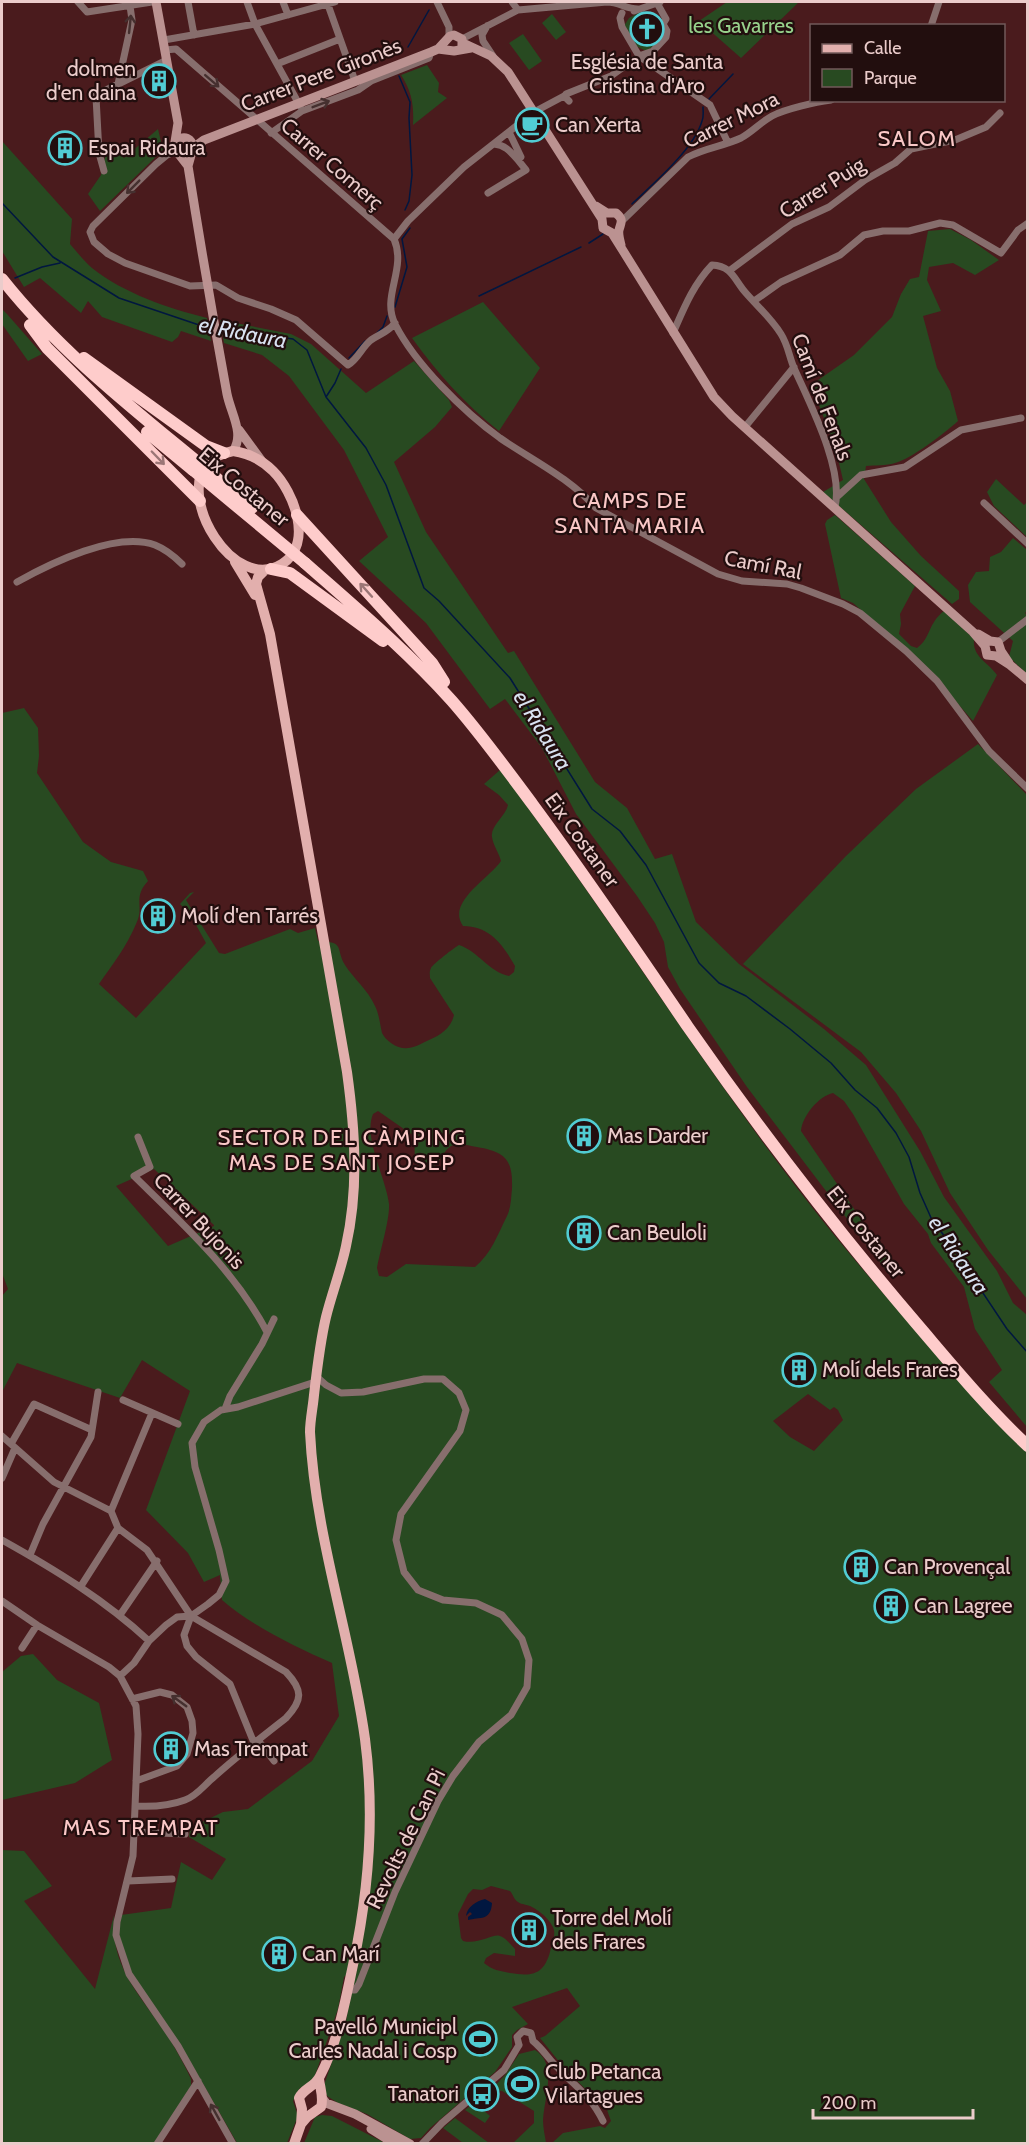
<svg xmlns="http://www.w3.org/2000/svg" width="1029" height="2145" viewBox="0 0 1029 2145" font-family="Cabin,sans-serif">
	<rect width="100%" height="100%" fill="#4a1b1d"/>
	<path fill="#284a21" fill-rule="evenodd" d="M727,2H799L741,58L699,21Z
		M640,12L655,28L658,27L665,33L656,47L646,51L636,46L624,26L629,18Z
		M552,14L566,32L556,40L542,23Z
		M523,34L542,61L529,70L509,43Z
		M427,65L439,83L438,92L447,98L413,125C414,105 412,92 401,75Z
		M158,129L163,150L100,211L88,194L101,175L105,157L117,149L124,158Z
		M2,141L72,219L70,244C77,252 84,261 92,268C125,294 168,308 207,318L211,341L181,331L178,337L172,342L102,317L88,301L81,313L40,278L24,287L2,251Z
		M950,229L971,240L999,260L975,275L953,263L929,267L927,280L941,311L923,316L937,368L950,391L958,421C945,433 911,459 895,463C886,466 875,465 866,466L864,479L891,522L921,556L959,591V599L952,604L823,492L843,480L835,446L811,385L854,355L892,317L901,294L910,279L919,277L928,231Z
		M483,302L540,368L499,431C463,402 439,375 412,338Z
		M2,309L7,314L42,354L28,361L2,324Z
		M220,320L291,334L311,344L366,393L414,361L449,400L452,407L435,427L394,462L426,532L508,653L514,651L595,782L627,808L655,859L672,854L696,922L739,964L824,1029L866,1065L920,1151L944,1197L997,1271L1013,1303L1027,1315V1427L989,1382L1002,1370L975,1329L964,1287L931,1243L928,1234L904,1204L853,1114L844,1101L833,1093C819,1096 802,1116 801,1131L880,1247L892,1267L886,1270L747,1087L680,989L668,967L664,942L655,923L637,896L576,814L542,748L505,699L490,709L426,623L359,561L388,537L344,450L289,376L262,355L224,343Z
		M996,479L1024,505L1027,502V537L994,506L987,492Z
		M835,515L915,586L900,614L901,624L899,634L911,646L917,648C931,638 928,623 944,611L974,639C972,657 988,662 997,675L973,721L922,663L853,603L841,598L825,524L827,520Z
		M1013,538L1027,550L1028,610L1025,613L1028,616L1027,674L1009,657L1013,641L970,602L968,585L976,572L989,571L990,557L1001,552Z
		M24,708L38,728L39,756L37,773L83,842L111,862L143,871L148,881C132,898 145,907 136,924C127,946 112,965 99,984L136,1018L206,943L190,914L180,904L190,893L194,892L186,900L219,953L225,954L290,929L298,933L315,928L318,941C346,942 335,948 345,965C354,979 368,990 375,1006C379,1014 380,1024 382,1033C384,1037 387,1040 391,1043C405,1053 415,1047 429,1040C441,1035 451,1028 454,1015L430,978C430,974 429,972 431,968C433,964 455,947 459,945C478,951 489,972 509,976L514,972L515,966C503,945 490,926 463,926C446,902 490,878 501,861C499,853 493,845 492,837C490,826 506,816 508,805L499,795L484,784L500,770C603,907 693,1052 797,1188C868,1281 948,1366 1027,1452V2143H552L563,2133L600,2126L605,2128L611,2121L607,2110L565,2069L540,2038L545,2036L580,2006L567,1988L512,2007L528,2024L517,2030L512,2035V2047L495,2072L430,2128L421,2138L410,2139L367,2114L338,2103L327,2096L323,2088L346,2021L356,1966L344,1977L338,2009L312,2084L300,2088L293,2101L298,2116L287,2143H237L184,2051L129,1971L118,1938L121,1915L171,1908L181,1862L212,1880L226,1859L189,1837L190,1828L223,1812L248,1809L312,1761L339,1716L332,1663C296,1647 252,1626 222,1600L220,1575L204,1582L188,1553L146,1510L190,1391L142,1360L120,1398L17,1363L2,1392V1296L8,1289L2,1273V713ZM378,1111L414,1136C416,1146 411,1164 423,1168C440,1173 441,1148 454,1145C461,1142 469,1146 477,1147C506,1152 513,1160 512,1189C511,1198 511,1208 507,1216C498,1234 491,1254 475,1267L406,1264L387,1277L379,1276L377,1268C380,1251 390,1219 389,1204C386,1178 363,1138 373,1114ZM154,1169L214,1225V1226L168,1246L116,1186ZM808,1394L830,1410L834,1407L838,1410L843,1420L814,1451L790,1437L773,1421ZM491,1886L510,1891C513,1894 514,1900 518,1902C522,1905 527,1904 532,1907C540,1911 551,1920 554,1930C555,1936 553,1943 551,1948C545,1974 534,1977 510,1973C500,1971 492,1970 484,1963L486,1958L494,1953L515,1956V1949C511,1945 506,1938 500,1936C493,1933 479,1945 463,1941L461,1938L458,1914L468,1894L473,1889L482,1890Z
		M978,744L1027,795V1299L988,1250L950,1193L921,1131L896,1093L861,1052L743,964L846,856L916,789Z
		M33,1654L57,1680L99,1703L112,1760L75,1783L2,1800V1672L21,1656Z
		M2,1850L24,1851L52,1886L24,1901L95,1989L114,1915C110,1968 140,1994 167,2035C176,2049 184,2064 191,2079V2086L154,2143H2Z
		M535,2050C558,2064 544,2099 543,2120C543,2128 545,2136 546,2143H513L534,2123V2111L502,2091L492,2089L505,2075L519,2054Z
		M484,2095L489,2098L482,2109L490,2116L485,2123L465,2110Z
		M322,2115L332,2116L385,2143H304L315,2117Z
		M455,2118L489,2143H463L443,2128Z"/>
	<path fill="#011740" d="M485,1899L492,1903C491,1921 480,1917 468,1920V1917L472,1914L470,1912L466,1916C467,1907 476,1901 485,1899Z"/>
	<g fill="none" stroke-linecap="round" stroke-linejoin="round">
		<path stroke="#011740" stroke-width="1.5" d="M408,47L429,10
			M399,76L410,102L409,118L412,175L409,201L405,210
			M709,99L733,74
			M2,203L53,257L119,298L199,325L210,327
			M632,204C653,184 694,149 702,121C704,117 703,111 703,107
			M589,243L603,234
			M15,278L42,267L60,263
			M479,296L581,247
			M395,307L407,267L402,239L410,228
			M218,328L293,339L307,350L326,397L366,448L386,485L424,588L439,601L510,678L592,809L620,831L646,865L699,963L719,983L746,996L790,1029L831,1063L855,1090L877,1108L896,1133L909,1157L920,1193L932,1220L949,1242L1007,1329L1028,1353
			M377,333L383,327L387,316
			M349,358L365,341
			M326,397L335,383L341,369"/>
		<path stroke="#876e6d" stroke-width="7" d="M78,2L87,12L152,2
			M188,2L194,35
			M247,2L255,24L300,106
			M283,2L288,15
			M327,2L355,81
			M437,2L449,27V37
			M512,2L518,10
			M634,11L660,2
			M622,13L620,18L622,27L639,56L710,105L728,143
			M487,26L482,35L483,41L493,56
			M931,26L939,2
			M462,39L518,10L607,2C619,2 626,9 638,9
			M164,40L255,24L335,2
			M165,50L176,49L394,239
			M277,64L340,39
			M118,84L132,20L130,6
			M566,94L611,76L639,56L653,51L666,37L667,31L663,24L666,19L657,3
			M96,95L167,60
			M96,97L99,153L104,171
			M569,101L564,96L534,112L464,167L408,221L394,239C407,269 381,296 395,324C415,364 464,412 500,438C532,460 570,478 596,508L718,574L742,581L787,584L801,588L843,604L860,613L906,651L937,681L989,751L1028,789
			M271,133L302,111L358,90L371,81L429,58L431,52
			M494,144C505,145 510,151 518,160L521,157L509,132
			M175,152L167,155L156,164L93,226L90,232L94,242L108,254L125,263L190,286L216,285L238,298L271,309L296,320L348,365C358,359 362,347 371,340C380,334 388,332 395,323
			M488,193L526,170L518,160
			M622,221L688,157C705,148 724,146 741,138C752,132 761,122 772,116C785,109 816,102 831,100
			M729,271L792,224L829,207L865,180L895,163L911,149L955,140L986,127L1000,113
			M754,301L781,282L840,255L864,235L883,231H909L940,223L953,225L1001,253L1018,230L1028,223
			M673,333C684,308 693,285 712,265C732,266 734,279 745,292C757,306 771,318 781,334C788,345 789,356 794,368C810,404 844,469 835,507
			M745,427L794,367
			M838,496L861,475L905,467L961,430L1021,418
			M984,503L1028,544
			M17,582C51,563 116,531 155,545C165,549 174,556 182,564
			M998,642L1028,619
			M138,1137L150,1167L134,1176C182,1223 235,1271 267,1332
			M316,1376L326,1385L341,1393L363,1392L424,1379H443L459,1393L466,1410L460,1431L401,1514L396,1540L404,1572L418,1590L443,1600L476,1603L502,1615L522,1639L529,1660L527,1687L511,1715L479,1742L453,1776L438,1801L395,1892L359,1984L355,1990H348
			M123,1400L178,1424
			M225,1409L230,1396L262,1344L274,1319
			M2,1436L54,1482L111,1511L118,1528
			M11,1444L34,1404L92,1430
			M2,1478L15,1448
			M111,1511L152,1413
			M118,1528L147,1550L191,1616L286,1672C303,1690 303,1700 286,1718C262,1737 237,1756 214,1777C204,1785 197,1796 185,1800C169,1806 152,1807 135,1806
			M2,1540C54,1569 105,1600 149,1641
			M30,1555L43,1524L91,1437L98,1392
			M81,1586L118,1528
			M2,1601L37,1625L109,1667L120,1676L136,1706L138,1734L133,1856L117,1922L116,1935L129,1974L178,2046L233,2144
			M120,1615L157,1561
			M191,1616L184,1635L187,1646L196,1657L230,1684L254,1743
			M22,1648L37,1625
			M120,1676L134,1663L149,1641L166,1625L177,1617L191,1616L208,1604L219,1595L226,1581L219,1550L195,1467L192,1443L204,1422L221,1410L238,1407L315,1382
			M132,1699L160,1692L172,1695L187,1707L192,1721L193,1733L187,1754L177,1766L136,1781
			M258,1740L274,1761
			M134,1832L185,1834
			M128,1881L172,1879
			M533,2041C544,2050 549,2060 559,2069C578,2089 590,2095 603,2121
			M519,2045L517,2037L523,2031L531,2033L533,2041
			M157,2144L198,2081
			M422,2144L442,2123L504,2070L519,2045"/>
		<path stroke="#bb9291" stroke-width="9" d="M156,2L178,123L174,148L188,166
			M463,43L491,56L508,72L602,219L603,228L612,233L714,397L732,416L973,632L985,646L987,655L996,656L1010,665L1028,680
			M438,49L450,36L454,35L462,39V46
			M177,141C184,135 192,138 193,148
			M596,206L607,213H616C624,220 621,222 619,230C618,234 620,241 621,245
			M239,430L261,460
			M233,451C245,434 231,414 227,394C213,318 200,242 188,166L193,148L204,140L431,52L438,49L454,51L471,48
			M978,634L990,641L998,642L1001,651L1009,663
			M323,2099L326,2103L355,2114L410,2144
			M371,2129L395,2144"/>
		<path stroke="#e2afad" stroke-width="10" d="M233,451C248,453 262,460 273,471C294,492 314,544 282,564C233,594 176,496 208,463C214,456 224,453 233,451Z
			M235,562L255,595
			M265,570L258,577L256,584L270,634L347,1072C355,1130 359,1188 346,1246C341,1270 332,1293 326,1317C320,1342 317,1369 314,1395C313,1407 310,1420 310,1432C315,1537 351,1636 365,1739C375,1815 369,1890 353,1965C345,2002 338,2042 320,2076C315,2087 304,2088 299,2098L302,2109L301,2124
			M294,2144L301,2124L307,2117L321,2107C324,2098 320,2088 319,2079"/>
		<path stroke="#fecccb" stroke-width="12" d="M2,279C59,351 131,407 201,465
			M30,325L47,348L200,501
			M84,358L206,446L224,453
			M147,432L193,470
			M297,515L432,663L444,682
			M305,563C356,608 407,651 452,701C481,734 507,770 533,805C587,878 637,952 688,1027C759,1129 835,1228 916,1323C952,1365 987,1408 1028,1446
			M271,569L290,573L383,641"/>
		<path stroke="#fecccb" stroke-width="12" d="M201,465L252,508
			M193,470L305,563"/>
	</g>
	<defs><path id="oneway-shaft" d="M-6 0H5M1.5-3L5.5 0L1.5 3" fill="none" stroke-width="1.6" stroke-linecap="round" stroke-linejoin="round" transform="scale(1.5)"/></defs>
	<g stroke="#45302f">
		<use href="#oneway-shaft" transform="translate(130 24) rotate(-84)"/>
		<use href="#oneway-shaft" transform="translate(212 81) rotate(41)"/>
		<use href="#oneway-shaft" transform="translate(321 104) rotate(-21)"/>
		<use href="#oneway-shaft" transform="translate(133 187) rotate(135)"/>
		<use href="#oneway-shaft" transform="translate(179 1701) rotate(-144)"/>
		<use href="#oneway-shaft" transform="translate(215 2112) rotate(-119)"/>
	</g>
	<g stroke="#9b7676">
		<use href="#oneway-shaft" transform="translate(158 458) rotate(46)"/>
		<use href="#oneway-shaft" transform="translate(366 590) rotate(-132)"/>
	</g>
	<defs>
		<g id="church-ring" transform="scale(1.725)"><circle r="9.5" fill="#220e0e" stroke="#51ccd3" stroke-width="1.5"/><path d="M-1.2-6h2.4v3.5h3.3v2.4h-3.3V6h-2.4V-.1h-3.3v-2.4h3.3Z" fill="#51ccd3"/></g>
		<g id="building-ring" transform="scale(1.725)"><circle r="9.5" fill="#220e0e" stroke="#51ccd3" stroke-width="1.5"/><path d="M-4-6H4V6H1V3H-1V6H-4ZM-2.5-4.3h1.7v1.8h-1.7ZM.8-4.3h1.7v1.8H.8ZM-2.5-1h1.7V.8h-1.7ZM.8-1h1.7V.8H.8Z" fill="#51ccd3"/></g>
		<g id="cafe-ring" transform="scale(1.725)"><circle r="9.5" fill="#220e0e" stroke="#51ccd3" stroke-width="1.5"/><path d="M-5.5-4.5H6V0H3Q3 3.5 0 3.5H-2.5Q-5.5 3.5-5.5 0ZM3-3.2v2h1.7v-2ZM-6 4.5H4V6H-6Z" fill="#51ccd3"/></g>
		<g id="stadium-ring" transform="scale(1.725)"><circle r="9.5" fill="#220e0e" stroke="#51ccd3" stroke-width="1.5"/><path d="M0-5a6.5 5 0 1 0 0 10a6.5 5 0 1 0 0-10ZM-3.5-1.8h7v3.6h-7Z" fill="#51ccd3"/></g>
		<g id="bus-ring" transform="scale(1.725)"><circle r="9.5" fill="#220e0e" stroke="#51ccd3" stroke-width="1.5"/><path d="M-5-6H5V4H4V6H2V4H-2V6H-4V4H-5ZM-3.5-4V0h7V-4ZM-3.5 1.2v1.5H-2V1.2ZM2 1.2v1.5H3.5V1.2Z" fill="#51ccd3"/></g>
	</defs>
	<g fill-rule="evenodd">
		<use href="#church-ring" x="647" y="29"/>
		<use href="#building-ring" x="159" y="81"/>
		<use href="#cafe-ring" x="532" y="125"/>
		<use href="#building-ring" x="65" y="148"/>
		<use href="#building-ring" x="158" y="916"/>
		<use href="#building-ring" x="584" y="1136"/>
		<use href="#building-ring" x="584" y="1233"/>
		<use href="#building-ring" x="799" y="1370"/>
		<use href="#building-ring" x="861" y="1567"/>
		<use href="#building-ring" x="891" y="1606"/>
		<use href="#building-ring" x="171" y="1749"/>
		<use href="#building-ring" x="529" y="1930"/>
		<use href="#building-ring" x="279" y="1954"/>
		<use href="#stadium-ring" x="480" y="2039"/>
		<use href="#stadium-ring" x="522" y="2084"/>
		<use href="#bus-ring" x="482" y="2094"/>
	</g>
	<g text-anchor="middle" stroke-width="4.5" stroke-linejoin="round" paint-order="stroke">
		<g font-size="21" fill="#97d18b" stroke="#220e0e">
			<text x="741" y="33">les Gavarres</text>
		</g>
		<g font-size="21" fill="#ebcccb" stroke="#220e0e" text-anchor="start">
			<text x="647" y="69" text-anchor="middle">Església de Santa<tspan x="647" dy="24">Cristina d'Aro</tspan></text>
			<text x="136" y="76" text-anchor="end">dolmen<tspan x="136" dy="24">d'en daina</tspan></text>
			<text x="555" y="132">Can Xerta</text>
			<text x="88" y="155">Espai Ridaura</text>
			<text x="181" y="923">Molí d'en Tarrés</text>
			<text x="607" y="1143">Mas Darder</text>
			<text x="607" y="1240">Can Beuloli</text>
			<text x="822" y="1377">Molí dels Frares</text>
			<text x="884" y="1574">Can Provençal</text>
			<text x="914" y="1613">Can Lagree</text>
			<text x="194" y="1756">Mas Trempat</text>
			<text x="552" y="1925">Torre del Molí<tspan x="552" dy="24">dels Frares</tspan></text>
			<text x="302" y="1961">Can Marí</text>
			<text x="457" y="2034" text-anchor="end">Pavelló Municipl<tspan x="457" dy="24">Carles Nadal i Cosp</tspan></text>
			<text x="545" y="2079">Club Petanca<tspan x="545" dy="24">Vilartagues</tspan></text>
			<text x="459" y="2101" text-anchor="end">Tanatori</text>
		</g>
		<g font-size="21" fill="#ebcccb" stroke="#220e0e">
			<text transform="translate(321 75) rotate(-21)" y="7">Carrer Pere Gironès</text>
			<text transform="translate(731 120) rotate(-26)" y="7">Carrer Mora</text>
			<text transform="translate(332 164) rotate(41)" y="7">Carrer Comerç</text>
			<text transform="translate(822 188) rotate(-32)" y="7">Carrer Puig</text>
			<text transform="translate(822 397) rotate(69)" y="7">Camí de Fenals</text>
			<text transform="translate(244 487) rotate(40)" y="7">Eix Costaner</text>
			<text transform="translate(763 565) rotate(11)" y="7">Camí Ral</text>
			<text transform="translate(582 840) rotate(54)" y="7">Eix Costaner</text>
			<text transform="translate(199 1221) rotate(47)" y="7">Carrer Bujonis</text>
			<text transform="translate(866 1232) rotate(51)" y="7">Eix Costaner</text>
			<text transform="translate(406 1839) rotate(-64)" y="7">Revolts de Can Pi</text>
		</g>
		<g font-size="22" letter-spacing="1.5" fill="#fac8c7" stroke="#220e0e">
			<text x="917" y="146">SALOM</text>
			<text x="630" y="508">CAMPS DE<tspan x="630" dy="25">SANTA MARIA</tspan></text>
			<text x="342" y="1145">SECTOR DEL CÀMPING<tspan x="342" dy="25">MAS DE SANT JOSEP</tspan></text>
			<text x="141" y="1835">MAS TREMPAT</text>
		</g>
		<g font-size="22" font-style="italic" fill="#d9e2f1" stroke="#220e0e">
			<text transform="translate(243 332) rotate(11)" y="8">el Ridaura</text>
			<text transform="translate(543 730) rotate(58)" y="8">el Ridaura</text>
			<text transform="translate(959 1255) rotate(56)" y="8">el Ridaura</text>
		</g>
	</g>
	<rect width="1029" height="2145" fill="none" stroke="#ebcccb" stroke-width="6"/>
	<rect x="810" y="24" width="195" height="78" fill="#220e0e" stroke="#725a5a" stroke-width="1.5"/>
	<rect x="822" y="44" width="30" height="9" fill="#e2afad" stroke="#725a5a" stroke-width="1.5"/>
	<text x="864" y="54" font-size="18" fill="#ebcccb">Calle</text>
	<rect x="822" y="69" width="30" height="18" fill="#284a21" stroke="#725a5a" stroke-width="1.5"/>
	<text x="864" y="84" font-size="18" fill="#ebcccb">Parque</text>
	<path d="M813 2109v9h160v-9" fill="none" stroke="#ebcccb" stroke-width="3"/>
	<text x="822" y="2109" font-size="18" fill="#ebcccb" stroke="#220e0e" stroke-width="4.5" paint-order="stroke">200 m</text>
</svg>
